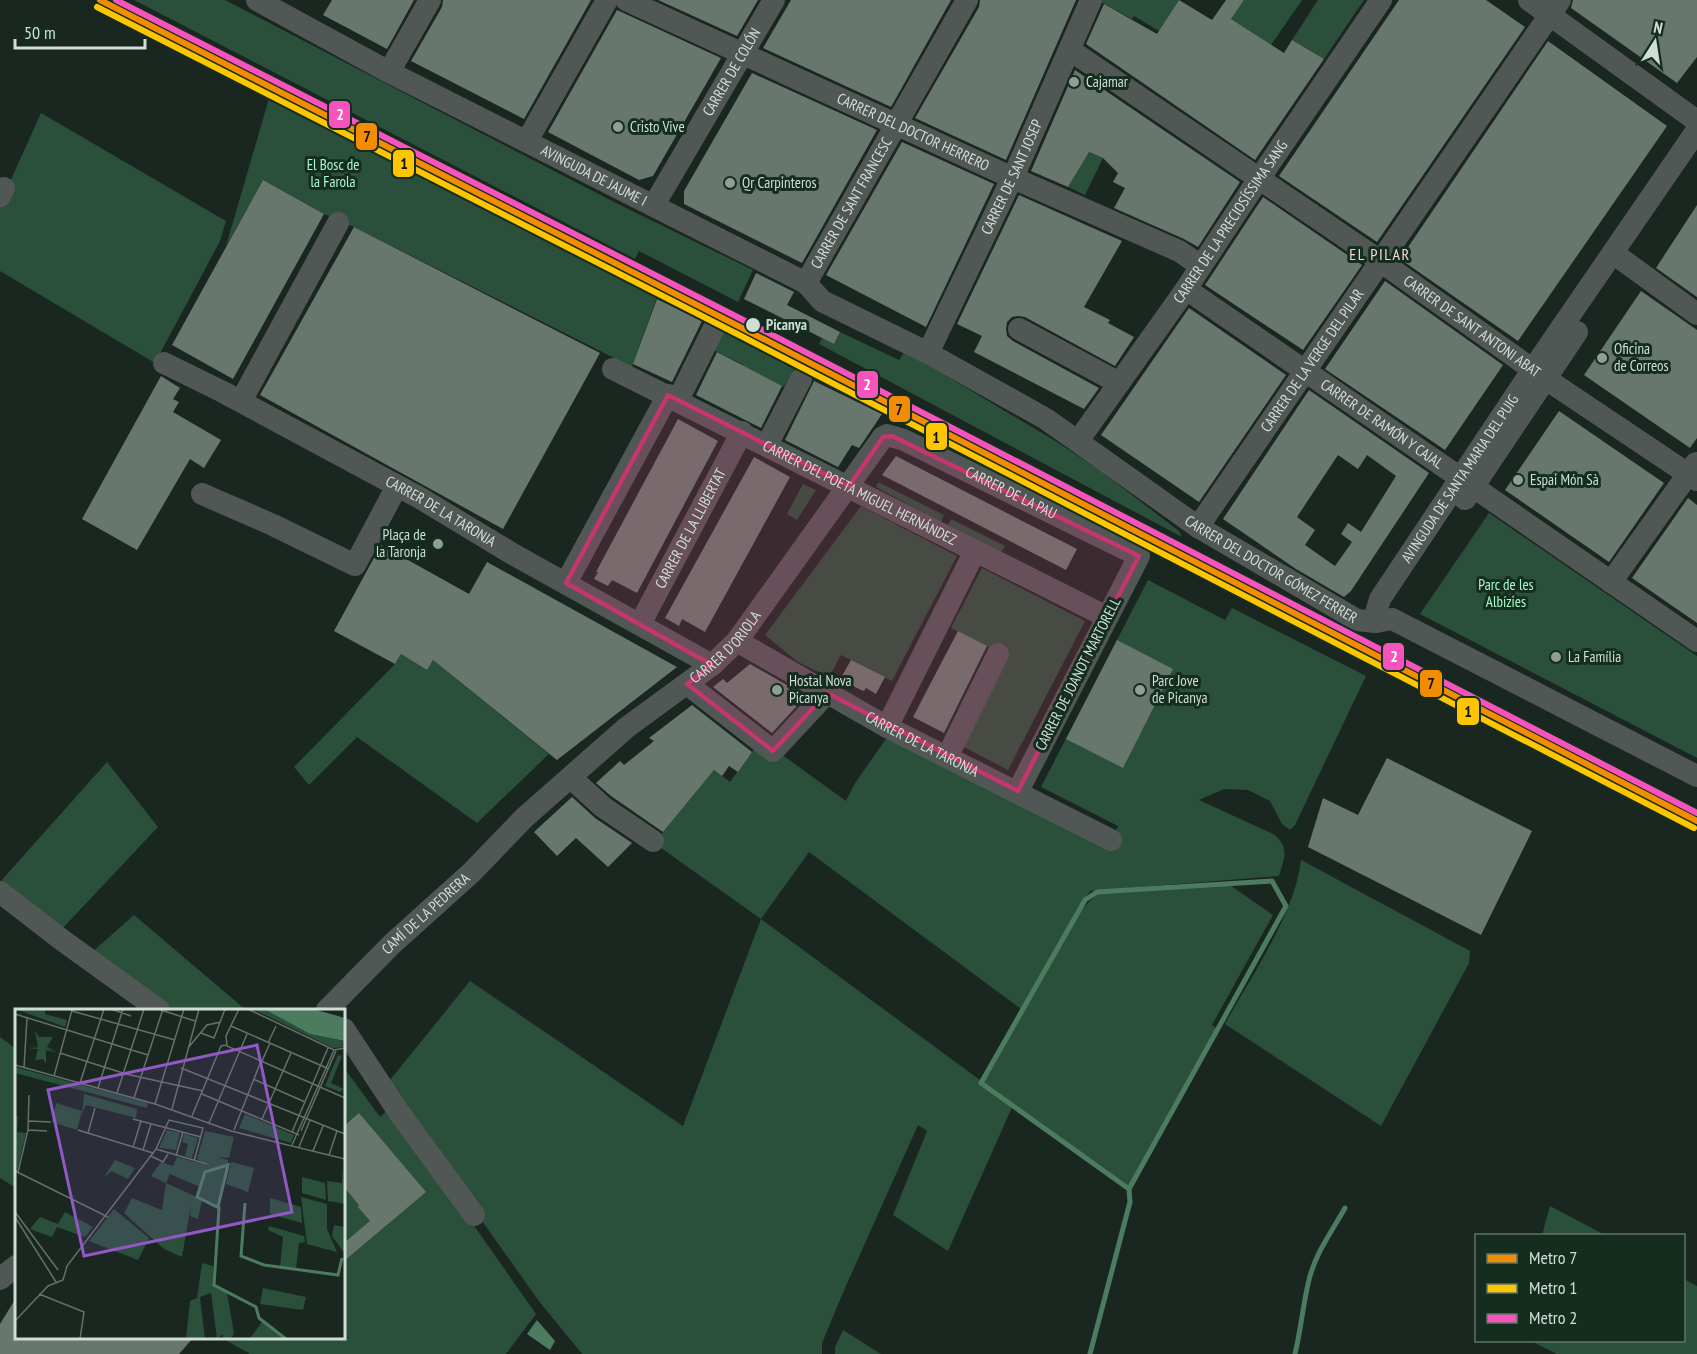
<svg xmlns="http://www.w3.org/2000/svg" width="1697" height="1354" viewBox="0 0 1697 1354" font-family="'PT Sans Narrow',sans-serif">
	<rect width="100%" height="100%" fill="#1a2720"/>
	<path fill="#2a4f3a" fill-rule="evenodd" d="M134,0H225L618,204L753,270L738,302L639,251L635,259Z
		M1097,0H1179L1159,31L1134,16L1132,19Z
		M1244,0H1302L1271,45L1231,19Z
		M1318,0H1364L1324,59L1292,40Z
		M270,95L657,297L632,367L354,227L324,214L263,180L226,246Z
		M41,113L226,221L220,241L155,363L0,271V204Z
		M1088,152L1103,158L1085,195L1068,187Z
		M723,332L794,369L784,387L756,373L730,390L743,365L714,350Z
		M840,332L899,360L905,351L1057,442L1102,472L1179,531L1182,537L819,344L822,338L834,344Z
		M878,482L944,515L941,522L876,487Z
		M803,484L816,490L797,520L787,514Z
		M861,506L957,556L892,681L841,655L829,677L798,662L765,635Z
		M1489,513L1697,656V758L1420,614Z
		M951,519L1005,546L1001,552L948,525Z
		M982,568L1085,621L1008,770L956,743L1002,654L951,628Z
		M1148,580L1225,620L1232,608L1366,676L1295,825L1290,830L1282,824L1270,801L1248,790L1224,789L1199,800L1275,835C1290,849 1284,859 1279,876L1090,891L1072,919L1097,894L1227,883L1273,915L1212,1025L1216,1028L1130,1191L1013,1105L948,1251L893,1215L927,1131L918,1125L845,1288L822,1343V1354H582L538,1300L386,1085L470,981L683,1126L761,919L654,843L714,770L730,782L757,745L781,754L846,801L855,783L888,736L1107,848L1118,826L1041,787ZM809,852L1021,1009L980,1080L761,919Z
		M401,654L427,670L433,660L549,754L477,823L357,737L309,785L294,767L395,664Z
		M107,762L158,827L60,931L0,882Z
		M1301,860L1470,951L1469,963L1381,1126L1225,1024C1251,976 1295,914 1301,860Z
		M134,915L246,1010H170L90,954Z
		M0,1037L16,1049V1188L0,1178Z
		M344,1068L380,1117L391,1107L536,1314L506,1354H250L222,1338H344Z
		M1550,1206L1605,1235H1542Z
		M1684,1279L1697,1286V1354H1557L1531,1341L1684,1340Z
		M843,1330L881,1354H835V1347Z"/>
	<path fill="#4c7b60" d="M537,1320L555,1341L550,1350L527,1334Z"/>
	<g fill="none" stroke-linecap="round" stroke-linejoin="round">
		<path stroke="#4c7b60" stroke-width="5" d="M1090,1354L1130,1202L1129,1189L981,1083L1085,900L1097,892L1272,881L1286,906L1129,1189
			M1295,1354C1301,1329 1303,1304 1309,1280C1315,1254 1332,1231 1345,1208"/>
	</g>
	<path fill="#67776e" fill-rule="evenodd" d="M332,0H414L387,49L323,15Z
		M443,0H591L524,119L411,61L442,7Z
		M658,0H758L737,36Z
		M791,0H951L891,107L763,48Z
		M980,0H1076L1006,160L915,118L979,7Z
		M1179,0L1212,20L1226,0H1244L1231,19L1284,53L1292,40L1324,59L1255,160L1086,44L1104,4L1157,34Z
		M1399,0H1486L1525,27L1377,242L1279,176Z
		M1573,0H1697V57L1677,83L1571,8Z
		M617,10L721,58L653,176L639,180L548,132Z
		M1548,41L1667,126L1518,341L1400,259Z
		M1075,70L1240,182L1198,247L1184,239L1114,208L1125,188L1113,182L1118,173L1103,158L1089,152L1068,187L1031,171Z
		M752,73L877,130L802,263L684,204V191Z
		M902,142L994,184L926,327L826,275Z
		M263,180L324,214L233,379L172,345Z
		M1019,195L1122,241L1084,307L1110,320L1108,323L1134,337L1115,366L1025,317L1018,316L1012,317L1007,322L1006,329L1007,336L1013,341L1099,388L1084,409L974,352L982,336L957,324Z
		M1263,197L1362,265L1303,350L1205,285Z
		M1697,205V297L1656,268Z
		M354,227L600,353L503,529L260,395Z
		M756,273L794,292L787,305L840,332L834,344L744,299Z
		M1385,281L1503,365L1445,450L1325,369Z
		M1641,291L1697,330V438L1690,448L1584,375Z
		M657,299L702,321L672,382L633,364Z
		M1189,308L1286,375L1199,502L1101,435Z
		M717,352L782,386L761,428L696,395Z
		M161,376L180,388L173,399L179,402L173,412L221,440L204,468L190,459L137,550L82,519Z
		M814,381L882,414L859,448L852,445L838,467L785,440Z
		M1309,390L1429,473L1351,591L1344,597L1296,569L1223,519ZM1338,455L1358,469L1367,455L1396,476L1361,532L1348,523L1341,534L1352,542L1335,566L1305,545L1315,530L1297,517Z
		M1559,411L1664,483L1609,562L1505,490Z
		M678,419L718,441L637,593L612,580L608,586L594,579L598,572H596Z
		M896,456L1077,549L1066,570L882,475Z
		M754,457L790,477L705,632L682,619L679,626L665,618Z
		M1688,498L1697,505V623L1632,578Z
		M381,545L469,594L487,562L677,667L557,760L433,660L427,670L401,654L395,664L334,631Z
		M958,631L987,646L944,733L913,717Z
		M1117,640L1173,669L1123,768L1066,739Z
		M851,660L885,677L876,694L866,688L864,691L861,690L843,681L845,677L842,676Z
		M750,664L806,696L772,733L713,687L723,679L727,683Z
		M692,705L752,752L738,772L729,766L722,776L714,770L663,832L611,796L596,783L620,761L624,765L654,741L649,738Z
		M1387,758L1532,831L1481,935L1308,847L1323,798L1358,815Z
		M572,797L595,818L632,843L608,867L576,838L557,856L534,832Z
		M359,1113L426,1192L344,1261V1243L370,1221L358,1207L359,1205L344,1187V1126Z
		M16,1298V1338H193L179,1354H0V1324Z"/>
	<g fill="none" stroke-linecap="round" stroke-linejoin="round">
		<g stroke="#515754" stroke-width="22">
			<path id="s1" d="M257,0L389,72L806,283L822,301L928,353L1046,419L1198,527L1357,620L1376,622L1392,619L1697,776"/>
			<path id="s2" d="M626,0L1002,173L1179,251L1201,266"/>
			<path d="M1529,0L1697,121"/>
			<path id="s3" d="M1070,50L1370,254L1546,379L1697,480"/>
			<path d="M389,72L430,0"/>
			<path d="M527,141L607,0"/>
			<path d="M0,196L4,188"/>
			<path id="s4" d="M654,205L774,0"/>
			<path d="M1613,253L1697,314"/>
			<path id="s5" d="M806,283L967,0"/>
			<path id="s6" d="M1186,289L1697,641"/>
			<path d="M1019,329L1119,383"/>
			<path id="s7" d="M928,353L1018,166L1091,0"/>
			<path id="s8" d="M164,363L223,392L420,498L511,553L712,665"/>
			<path id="s9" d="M613,369L1107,617"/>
			<path d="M678,400L714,328"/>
			<path d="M241,401L338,223"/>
			<path id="s10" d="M1078,441L1186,289L1252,189L1381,0"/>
			<path d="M767,445L801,379"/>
			<path d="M202,494L273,525L355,565L397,486"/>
			<path d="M1465,499L1577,332"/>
			<path id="s11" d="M1198,527L1560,0"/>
			<path d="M1611,582L1696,463"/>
			<path d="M566,583L668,395"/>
			<path id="s12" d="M1376,622V613L1380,599L1533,369L1697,130"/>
			<path id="s13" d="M640,624L742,432"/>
			<path id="s14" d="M737,641L887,727L1111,840"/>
			<path d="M687,684L773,751L827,693"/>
			<path d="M887,727L975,551"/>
			<path d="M953,745L998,654"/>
			<path d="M571,778L603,807L653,841"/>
			<path d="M0,892L62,940L159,1010"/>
			<path id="s15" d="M327,1010L392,944L472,872L524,818L626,728L712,665L737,641L883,437L887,435L904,440L1139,556L1018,791"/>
			<path d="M344,1029L398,1111L474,1215"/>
			<path d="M0,1279L16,1266"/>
		</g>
		<path stroke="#5b625e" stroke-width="4.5" stroke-dasharray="10 10" stroke-linecap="butt" d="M447,168L545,228
			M978,450L1071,489"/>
		<g stroke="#142d1f" stroke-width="10">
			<path id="metro-1" d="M100,0L748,331L1697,821"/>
		</g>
		<g stroke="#142d1f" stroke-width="10">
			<path id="metro-2" d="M97,7L745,338L1694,828"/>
		</g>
		<g stroke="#142d1f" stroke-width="10">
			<path id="metro-3" d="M116,0L751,324L1697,813"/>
		</g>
		<use href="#metro-1" stroke="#f28c00" stroke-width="6"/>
		<use href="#metro-2" stroke="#fdc600" stroke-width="6"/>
		<use href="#metro-3" stroke="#f753bd" stroke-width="6"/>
	</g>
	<path fill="#c4366d" fill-opacity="0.2" stroke="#c4366d" stroke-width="4.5" stroke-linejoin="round" d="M668,395L849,486L883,437L892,436L1139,556L1018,791L827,693L773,751L687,684L712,665L566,583Z"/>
	<g fill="#909f96" stroke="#142d1f" stroke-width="2">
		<circle cx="1074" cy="82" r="6"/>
		<circle cx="618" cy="127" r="6"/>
		<circle cx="730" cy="183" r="6"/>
		<circle cx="1602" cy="358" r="6"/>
		<circle cx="1518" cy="480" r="6"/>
		<circle cx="438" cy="544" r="6"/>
		<circle cx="1556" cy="657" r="6"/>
		<circle cx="777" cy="690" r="6"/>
		<circle cx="1140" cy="690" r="6"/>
	</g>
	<circle fill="#d0dfd6" stroke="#142d1f" stroke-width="2" cx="753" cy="325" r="8"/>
	<g text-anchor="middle" stroke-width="6" stroke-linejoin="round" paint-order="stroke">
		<g font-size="15" fill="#d0dfd6" stroke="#142d1f">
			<text dy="5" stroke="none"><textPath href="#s4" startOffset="154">CARRER DE COLÓN</textPath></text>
			<text dy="5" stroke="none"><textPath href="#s2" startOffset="316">CARRER DEL DOCTOR HERRERO</textPath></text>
			<text dy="5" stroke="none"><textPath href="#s1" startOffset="380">AVINGUDA DE JAUME I</textPath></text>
			<text dy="5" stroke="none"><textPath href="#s7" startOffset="195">CARRER DE SANT JOSEP</textPath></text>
			<text dy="5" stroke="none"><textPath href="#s5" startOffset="92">CARRER DE SANT FRANCESC</textPath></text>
			<text dy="5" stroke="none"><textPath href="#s10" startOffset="267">CARRER DE LA PRECIOSÍSSIMA SANG</textPath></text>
			<text dy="5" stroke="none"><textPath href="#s3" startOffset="488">CARRER DE SANT ANTONI ABAT</textPath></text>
			<text dy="5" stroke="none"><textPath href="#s11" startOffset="202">CARRER DE LA VERGE DEL PILAR</textPath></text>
			<text dy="5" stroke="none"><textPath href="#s6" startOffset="238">CARRER DE RAMÓN Y CAJAL</textPath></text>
			<text dy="5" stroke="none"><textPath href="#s12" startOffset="168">AVINGUDA DE SANTA MARIA DEL PUIG</textPath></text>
			<text dy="5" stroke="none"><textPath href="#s9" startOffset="276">CARRER DEL POETA MIGUEL HERNÁNDEZ</textPath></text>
			<text dy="5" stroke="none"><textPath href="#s15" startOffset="945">CARRER DE LA PAU</textPath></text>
			<text dy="5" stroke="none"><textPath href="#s8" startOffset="314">CARRER DE LA TARONJA</textPath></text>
			<text dy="5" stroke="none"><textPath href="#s13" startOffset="108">CARRER DE LA LLIBERTAT</textPath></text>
			<text dy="5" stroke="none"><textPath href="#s1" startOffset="1166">CARRER DEL DOCTOR GÓMEZ FERRER</textPath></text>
			<text dy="5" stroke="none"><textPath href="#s15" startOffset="540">CARRER D'ORIOLA</textPath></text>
			<text transform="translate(1078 674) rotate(-63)" y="5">CARRER DE JOANOT MARTORELL</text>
			<text dy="5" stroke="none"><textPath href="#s14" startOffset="212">CARRER DE LA TARONJA</textPath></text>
			<text dy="5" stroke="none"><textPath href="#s15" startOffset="138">CAMÍ DE LA PEDRERA</textPath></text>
		</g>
		<g font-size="15" fill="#d0dfd6" stroke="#142d1f" text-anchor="start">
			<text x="1086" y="87">Cajamar</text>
			<text x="630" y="132">Cristo Vive</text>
			<text x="742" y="188">Qr Carpinteros</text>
			<text x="1614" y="354">Oficina<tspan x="1614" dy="17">de Correos</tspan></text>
			<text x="1530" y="485">Espai Món Sà</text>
			<text x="426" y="540" text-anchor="end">Plaça de<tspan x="426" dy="17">la Taronja</tspan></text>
			<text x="1568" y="662">La Família</text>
			<text x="789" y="686">Hostal Nova<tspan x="789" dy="17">Picanya</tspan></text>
			<text x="1152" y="686">Parc Jove<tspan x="1152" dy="17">de Picanya</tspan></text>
		</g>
		<g font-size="15" fill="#aaf9ca" stroke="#142d1f">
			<text x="333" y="170">El Bosc de<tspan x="333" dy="17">la Farola</tspan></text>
			<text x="1506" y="590">Parc de les<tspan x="1506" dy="17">Albízies</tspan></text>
		</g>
		<g font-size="15" font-weight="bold" fill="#d0dfd6" stroke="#142d1f" text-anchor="start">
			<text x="766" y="330">Picanya</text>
		</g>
		<g font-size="16" letter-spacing="1.5" fill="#f7d4d9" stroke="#142d1f">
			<text x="1380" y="260">EL PILAR</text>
		</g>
	</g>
	<g transform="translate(15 1009)">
		<rect width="330" height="330" fill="#1a2720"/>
		<path d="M0,0H30V5L52,11L50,18ZM238,0H249L295,25L330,32V38L318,39ZM20,22L24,28H38L32,38L43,42L32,39L42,44L31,41V55L28,50L20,51L23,40L12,39H23L12,37L23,38ZM323,46L327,47L316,74L329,80L325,83L310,77ZM0,58L133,94L132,99L0,64ZM69,85L122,100L121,109L71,96L67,105ZM41,94L67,102L62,121L37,113ZM230,105L279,126L276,134L224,119ZM0,107H3L2,123L11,124L2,162ZM152,121L165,124L161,141L144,139ZM190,122L219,128L214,149L202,148L213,151V155L208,157L214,160L203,198L187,191L183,210L175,207L176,196L167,248L149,240L109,204L117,189L147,201L151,174L136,167L146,153L158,157L162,148L192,156L182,150ZM155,165L185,178L182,188L151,174ZM169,125L183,129L177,149L170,147L173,135L167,133ZM100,151L120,159L113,170L97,162L89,168ZM216,153L239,159L233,183L211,175ZM327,158L330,195L313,192L312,172L327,174ZM287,168L310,174L311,191L287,184ZM286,188L312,195V220L322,243L292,235ZM255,189L286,198L287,214L255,205ZM99,200L134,229L123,251L74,232ZM50,203L78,218L70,228L42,218L37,228L15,220L25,208L43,215ZM319,216L330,218V245L317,227ZM254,217L289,227L290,233L284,234L281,260L265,258L268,228L253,221ZM187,254L198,257L199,276L212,283L219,325L215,330H208V325L202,330L196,284L185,288L190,330H171L175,292L182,289ZM248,279L291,288L288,301L245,295ZM248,312H249L271,330L235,329Z" fill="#2a4f3a" fill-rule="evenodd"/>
		<path d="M249,0H298L330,9V32L295,25Z" fill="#4c7b60"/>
		<path fill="none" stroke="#4c7b60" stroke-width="3" d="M230,194L226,247L249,256L323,266L327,249M203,198L213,156L190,163L182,188L204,199L199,276L241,298L244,309L271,330"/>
		<path fill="none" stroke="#637169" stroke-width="1.5" d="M96,0L116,7M143,0L180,12M224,0L211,27L212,37L330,89M233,0L319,41L330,39M57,2L160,31M0,5L133,46M216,17L314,60M186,24L199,29L210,0M253,34L261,17M173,39L192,16L206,13M45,44L111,65L188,82M247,52L255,34M0,56L140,95L216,122L330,150M9,59L12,9M166,59L330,125M39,67L57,1M238,70L290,93M65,74L89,0M83,79L108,0M102,84L129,0M187,85L284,126M119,89L148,0M140,95L169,0M157,100L184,0M177,107L206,37L211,36M118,110L186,128M247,110L276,44M14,112L36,113M194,114L232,25M13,121L32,122M63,121L138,144M219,121L246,52M286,122L321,42M277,123L313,39M73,124L80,99M277,136L319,41M118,138L126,112M284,138L295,111M141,140L192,155M128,141L136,115M298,142L308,117M314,146L322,122M136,147L148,153L153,145M161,147L168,123M0,162L93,208M3,163L13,121L14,86M0,203L43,261M0,208L41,273M24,285L69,303L65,330M0,312L33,277L48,271L52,257L141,140L154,111L188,119L179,152"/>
		<path fill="#9059c5" fill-opacity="0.15" stroke="#9059c5" stroke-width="3" d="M242,36L277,203L69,247L33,81Z"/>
		<rect width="330" height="330" fill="none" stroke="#d0dfd6" stroke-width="3"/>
	</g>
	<g stroke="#142d1f" stroke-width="2">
		<rect x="328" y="100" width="23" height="29" rx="6" fill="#f753bd"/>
		<rect x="355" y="122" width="23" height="29" rx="6" fill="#f28c00"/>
		<rect x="392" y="149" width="23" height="29" rx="6" fill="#fdc600"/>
		<rect x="856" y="370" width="23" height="29" rx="6" fill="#f753bd"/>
		<rect x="888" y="395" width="23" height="28" rx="6" fill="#f28c00"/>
		<rect x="925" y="422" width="23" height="29" rx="6" fill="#fdc600"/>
		<rect x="1382" y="642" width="23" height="29" rx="6" fill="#f753bd"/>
		<rect x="1419" y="669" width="24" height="29" rx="6" fill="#f28c00"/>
		<rect x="1456" y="697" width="24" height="29" rx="6" fill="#fdc600"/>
	</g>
	<g font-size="16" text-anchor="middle" font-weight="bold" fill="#fff">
		<text x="340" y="120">2</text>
		<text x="867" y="390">2</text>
		<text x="1394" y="662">2</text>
	</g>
	<g font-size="16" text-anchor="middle" font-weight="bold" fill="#111">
		<text x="367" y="142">7</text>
		<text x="404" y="169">1</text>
		<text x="899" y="415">7</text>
		<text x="936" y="443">1</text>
		<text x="1431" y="689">7</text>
		<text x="1468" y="717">1</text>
	</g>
	<rect x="1475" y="1234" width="210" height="108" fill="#142d1f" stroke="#5f7468" stroke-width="1.5"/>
	<rect x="1487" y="1254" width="30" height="9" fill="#f28c00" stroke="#5f7468" stroke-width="1.5"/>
	<text x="1529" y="1264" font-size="18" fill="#d0dfd6">Metro 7</text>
	<rect x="1487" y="1284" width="30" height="9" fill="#fdc600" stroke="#5f7468" stroke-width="1.5"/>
	<text x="1529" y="1294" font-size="18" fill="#d0dfd6">Metro 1</text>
	<rect x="1487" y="1314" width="30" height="9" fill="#f753bd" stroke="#5f7468" stroke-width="1.5"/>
	<text x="1529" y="1324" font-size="18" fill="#d0dfd6">Metro 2</text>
	<g transform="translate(1655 42) rotate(12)" stroke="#142d1f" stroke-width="4.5" paint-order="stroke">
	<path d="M0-4.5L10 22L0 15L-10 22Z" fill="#d0dfd6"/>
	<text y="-9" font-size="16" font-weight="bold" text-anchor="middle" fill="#d0dfd6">N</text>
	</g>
	<path d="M15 39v9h130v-9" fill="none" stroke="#d0dfd6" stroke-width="3"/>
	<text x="24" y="39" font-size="18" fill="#d0dfd6" stroke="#142d1f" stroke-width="4.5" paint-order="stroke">50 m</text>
</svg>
